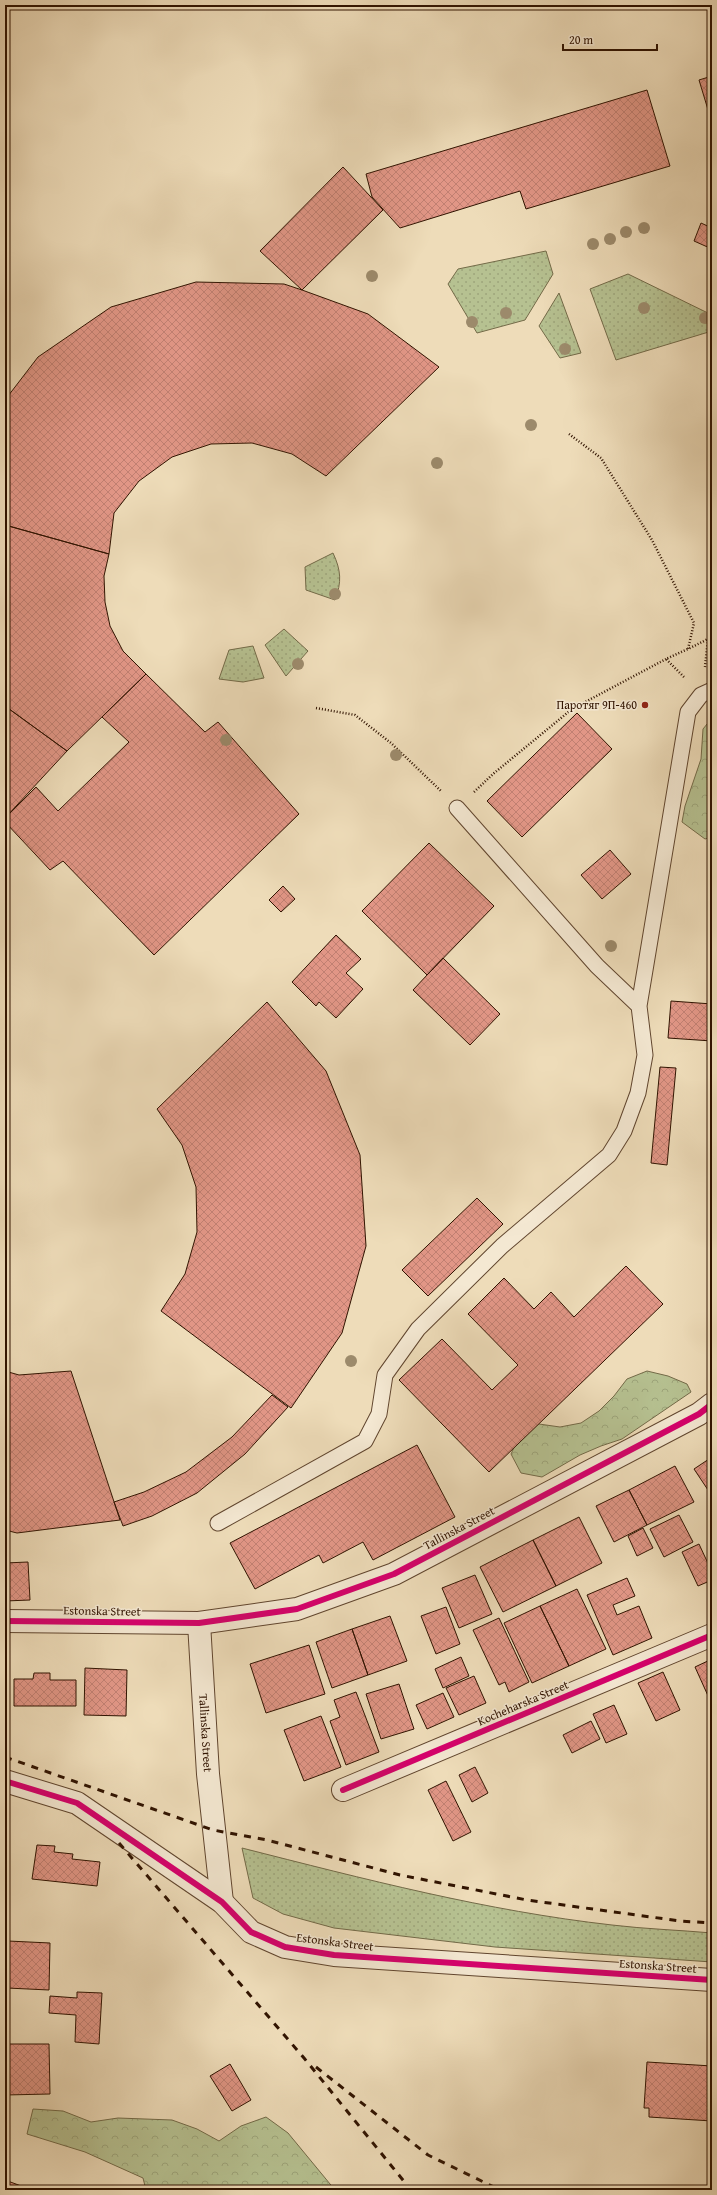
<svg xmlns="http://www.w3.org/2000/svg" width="717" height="2195" viewBox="0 0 717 2195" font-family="'Gentium Book Plus',serif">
	<defs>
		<pattern id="grass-dots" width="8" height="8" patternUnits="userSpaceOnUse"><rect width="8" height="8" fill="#b6c191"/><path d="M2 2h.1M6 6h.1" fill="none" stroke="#9da57b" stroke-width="1.8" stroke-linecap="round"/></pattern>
		<pattern id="forest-crowns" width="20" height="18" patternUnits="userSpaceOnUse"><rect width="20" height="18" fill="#b6c191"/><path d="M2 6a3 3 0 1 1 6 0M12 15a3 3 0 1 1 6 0" fill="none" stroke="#9da57b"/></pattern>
		<pattern id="building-cross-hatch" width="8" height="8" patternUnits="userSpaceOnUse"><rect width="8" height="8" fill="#e19686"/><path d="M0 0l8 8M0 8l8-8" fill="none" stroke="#c18072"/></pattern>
	</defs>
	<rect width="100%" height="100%" fill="#eedcb9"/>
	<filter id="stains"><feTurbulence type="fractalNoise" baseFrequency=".005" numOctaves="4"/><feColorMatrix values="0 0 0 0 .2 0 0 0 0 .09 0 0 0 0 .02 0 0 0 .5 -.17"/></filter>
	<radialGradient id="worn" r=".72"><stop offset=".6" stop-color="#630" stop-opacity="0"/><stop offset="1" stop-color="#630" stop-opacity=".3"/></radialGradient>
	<path fill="url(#grass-dots)" stroke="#736a48" d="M546,251L553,274L525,320L477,333L448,284L458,269Z
		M628,274L712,315V331L616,360L590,289Z
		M559,293L581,353L560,358L539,326Z
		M333,553C341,570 342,582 335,600L306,590L305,567Z
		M284,629L308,651L286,676L265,645Z
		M253,646L264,678L243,682L219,679L229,650Z
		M242,1848C364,1879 487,1911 612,1925C645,1929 679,1930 712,1933V1962L495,1947L334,1928L283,1914L253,1898Z"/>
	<path fill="url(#forest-crowns)" stroke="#736a48" d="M712,718V837L705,839L682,822L685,806L701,759L703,729Z
		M647,1371L668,1376L687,1384L691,1392L622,1439L601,1446L580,1455L542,1477L521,1473L511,1454L520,1435L539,1424L560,1427L581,1423L599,1411L614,1396L627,1379Z
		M33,2109L63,2111L91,2122L118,2118L172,2120L197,2129L219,2141L241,2126L266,2117L288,2133L335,2190H146L143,2178L85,2152L27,2134Z"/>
	<path fill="url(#building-cross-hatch)" stroke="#301300" d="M712,76V123L699,80Z
		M647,90L670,166L526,209L520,191L400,228L372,197L366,174Z
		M343,167L383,210L302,290L260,251Z
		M701,223L712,228V249L694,241Z
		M196,282L284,284L302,290L368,314L439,367L326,476L292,454L252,443L211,444L172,457L139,481L114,513L109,554L5,525V400L38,357L111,307Z
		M5,525L109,554L104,576L105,602L110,626L123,651L146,674L67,751L5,706Z
		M146,674L205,732L218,722L299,814L154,955L63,861L50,870L5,822V818L36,787L58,811L129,742L102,717Z
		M5,706L67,751L5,818Z
		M577,713L612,749L522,837L487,801Z
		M429,843L494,906L427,975L362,911Z
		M610,850L631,874L602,899L581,875Z
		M283,886L295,899L281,912L269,900Z
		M336,935L361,959L346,973L363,989L336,1018L319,1002L316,1006L292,982Z
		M443,958L500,1014L470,1045L413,990Z
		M671,1001L712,1004V1041L668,1038Z
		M267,1002L326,1071L360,1155L366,1246L342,1333L291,1408L161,1311L185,1274L197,1232L196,1187L182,1145L157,1109Z
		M660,1067L676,1068L667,1165L651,1163Z
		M477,1198L503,1224L428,1296L402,1270Z
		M626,1266L663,1304L489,1472L399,1380L442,1339L492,1390L518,1365L468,1314L504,1278L534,1309L551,1292L574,1317Z
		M5,1371L19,1375L71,1371L120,1520L17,1533L5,1530Z
		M272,1395L288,1407L245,1454L197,1493L152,1516L123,1526L114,1502L144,1492L186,1472L232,1437Z
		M417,1445L455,1517L373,1560L363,1542L323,1563L319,1555L255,1589L230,1543Z
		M712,1457V1496L694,1469Z
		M675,1466L694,1502L647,1525L629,1490Z
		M629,1490L647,1525L614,1542L596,1506Z
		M679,1515L693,1542L664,1557L650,1529Z
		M579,1517L602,1563L556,1586L533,1540Z
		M643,1528L653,1548L637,1556L628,1536Z
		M533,1540L556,1586L503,1612L480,1567Z
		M699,1544L712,1572V1580L698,1586L682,1552Z
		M28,1562L30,1600L5,1601V1563Z
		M475,1575L492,1614L459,1628L442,1588Z
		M627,1578L635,1596L613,1605L617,1615L639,1606L652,1638L613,1655L587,1595Z
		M577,1589L606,1649L569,1666L540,1606Z
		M540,1606L569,1666L532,1683L504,1623Z
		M446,1607L460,1644L436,1654L421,1616Z
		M390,1616L407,1661L368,1675L352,1629Z
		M499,1618L529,1682L509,1692L505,1682L499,1685L473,1630Z
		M352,1629L368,1675L332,1688L316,1642Z
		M309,1645L325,1694L266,1713L250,1664Z
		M461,1657L469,1676L443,1688L435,1669Z
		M712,1659V1697L709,1698L695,1667Z
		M85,1668L127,1670L126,1716L84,1715Z
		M663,1672L680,1710L656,1721L638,1683Z
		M34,1673H50V1680H76V1706H14V1679H33Z
		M474,1676L486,1703L459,1715L446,1688Z
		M399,1684L414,1729L381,1739L366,1694Z
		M356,1692L379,1752L346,1765L330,1721L340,1717L334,1700Z
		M443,1693L454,1717L427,1729L416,1705Z
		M614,1705L627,1734L606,1743L593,1714Z
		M321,1716L341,1767L304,1781L284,1730Z
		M591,1721L600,1739L572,1753L563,1735Z
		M475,1767L488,1793L472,1802L459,1775Z
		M446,1781L471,1832L453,1841L428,1790Z
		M37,1845L55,1846L54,1852L73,1854L72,1859L100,1862L97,1886L32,1879Z
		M8,1941L50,1943L49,1990L7,1988Z
		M77,1992L102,1993L99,2044L75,2042L76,2015L49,2013L50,1996L77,1998Z
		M5,2044H49L50,2094L5,2095Z
		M647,2062L712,2066V2121L649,2117V2108H644Z
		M230,2064L251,2100L232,2111L210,2076Z
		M5,2180L32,2190H5Z"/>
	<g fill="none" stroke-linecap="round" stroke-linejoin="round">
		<g stroke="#60452e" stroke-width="17">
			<path id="lane" d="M457,808L597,966L639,1006
				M218,1523L365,1441L379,1414L385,1375L418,1329L502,1246L609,1155L624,1131L638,1093L645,1055L639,1006L688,712L701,695L712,690"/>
		</g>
		<g stroke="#60452e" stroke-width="24">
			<g id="street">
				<path d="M5,1621L199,1623L297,1609L394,1574L699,1414L712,1404"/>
				<path id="s1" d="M199,1623L208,1774L222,1902"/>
				<path d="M5,1781L77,1803L222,1902L251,1932L285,1947L334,1955L712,1980"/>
				<path d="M343,1790L712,1635"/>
			</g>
		</g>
		<path stroke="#301300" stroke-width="2.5" stroke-dasharray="1 2" stroke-linecap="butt" d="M569,434L601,458L652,540L694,623L688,649L708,639L705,667
			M708,639L712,638
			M684,677L666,659L688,649
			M316,708L355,715L391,743L441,791
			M474,792L493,774L572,709L666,659"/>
		<use href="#lane" stroke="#f4e8d2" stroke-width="15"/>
		<use href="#street" stroke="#f4e8d2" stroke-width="22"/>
		<path stroke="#301300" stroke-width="3" stroke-dasharray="7 7" stroke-linecap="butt" d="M5,1757L213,1830L267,1840L400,1875L527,1900L680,1921L712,1923
			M119,1843L304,2058L411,2190
			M316,2067L428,2155L500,2190"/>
		<g stroke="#f4e8d2" stroke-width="8">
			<path id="cycleway" d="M5,1621L199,1623L297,1609L394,1574L699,1414L712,1404
				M5,1781L77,1803L222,1902L251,1932L285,1947L334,1955L712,1980
				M343,1790L712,1635"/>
		</g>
		<use href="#cycleway" stroke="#d6006c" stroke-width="6"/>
	</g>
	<g fill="#9c8a6b">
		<circle cx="644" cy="228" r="6"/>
		<circle cx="626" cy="232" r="6"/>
		<circle cx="610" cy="239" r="6"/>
		<circle cx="593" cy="244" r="6"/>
		<circle cx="372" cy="276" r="6"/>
		<circle cx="644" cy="308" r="6"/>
		<circle cx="506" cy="313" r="6"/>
		<circle cx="705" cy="318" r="6"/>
		<circle cx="472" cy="322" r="6"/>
		<circle cx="565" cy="349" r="6"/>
		<circle cx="531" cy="425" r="6"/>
		<circle cx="437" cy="463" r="6"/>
		<circle cx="335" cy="594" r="6"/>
		<circle cx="298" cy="664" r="6"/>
		<circle cx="226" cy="740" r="6"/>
		<circle cx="396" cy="755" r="6"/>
		<circle cx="611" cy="946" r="6"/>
		<circle cx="351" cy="1361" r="6"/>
	</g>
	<circle fill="#8f2418" stroke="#f4e8d2" stroke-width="1.5" cx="645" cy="705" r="4"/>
	<g text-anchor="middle" stroke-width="3" stroke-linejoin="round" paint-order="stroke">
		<g font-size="12" fill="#301300" stroke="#f4e8d2" text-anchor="end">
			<text x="637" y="709">Паротяг 9П-460</text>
		</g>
		<g font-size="12" fill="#301300" stroke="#f4e8d2">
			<text transform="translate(459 1528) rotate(-28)" y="4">Tallinska Street</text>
			<text transform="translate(102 1611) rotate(1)" y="4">Estonska Street</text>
			<text transform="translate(523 1703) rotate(-23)" y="4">Kocheharska Street</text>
			<text dy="4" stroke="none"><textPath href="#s1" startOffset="110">Tallinska Street</textPath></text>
			<text transform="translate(335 1942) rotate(7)" y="4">Estonska Street</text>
			<text transform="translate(658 1966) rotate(4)" y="4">Estonska Street</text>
		</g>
	</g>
	<rect width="717" height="2195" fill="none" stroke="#eedcb9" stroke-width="20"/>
	<rect x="6" y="6" width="705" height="2183" fill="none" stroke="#301300" stroke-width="2"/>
	<rect x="10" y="10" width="697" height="2175" fill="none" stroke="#301300"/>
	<path d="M563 44v6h94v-6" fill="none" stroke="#301300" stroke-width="2"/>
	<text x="569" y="44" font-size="12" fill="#301300" stroke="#f4e8d2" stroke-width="3" paint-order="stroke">20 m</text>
	<rect width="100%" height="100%" filter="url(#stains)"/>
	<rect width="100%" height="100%" fill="url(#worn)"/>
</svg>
